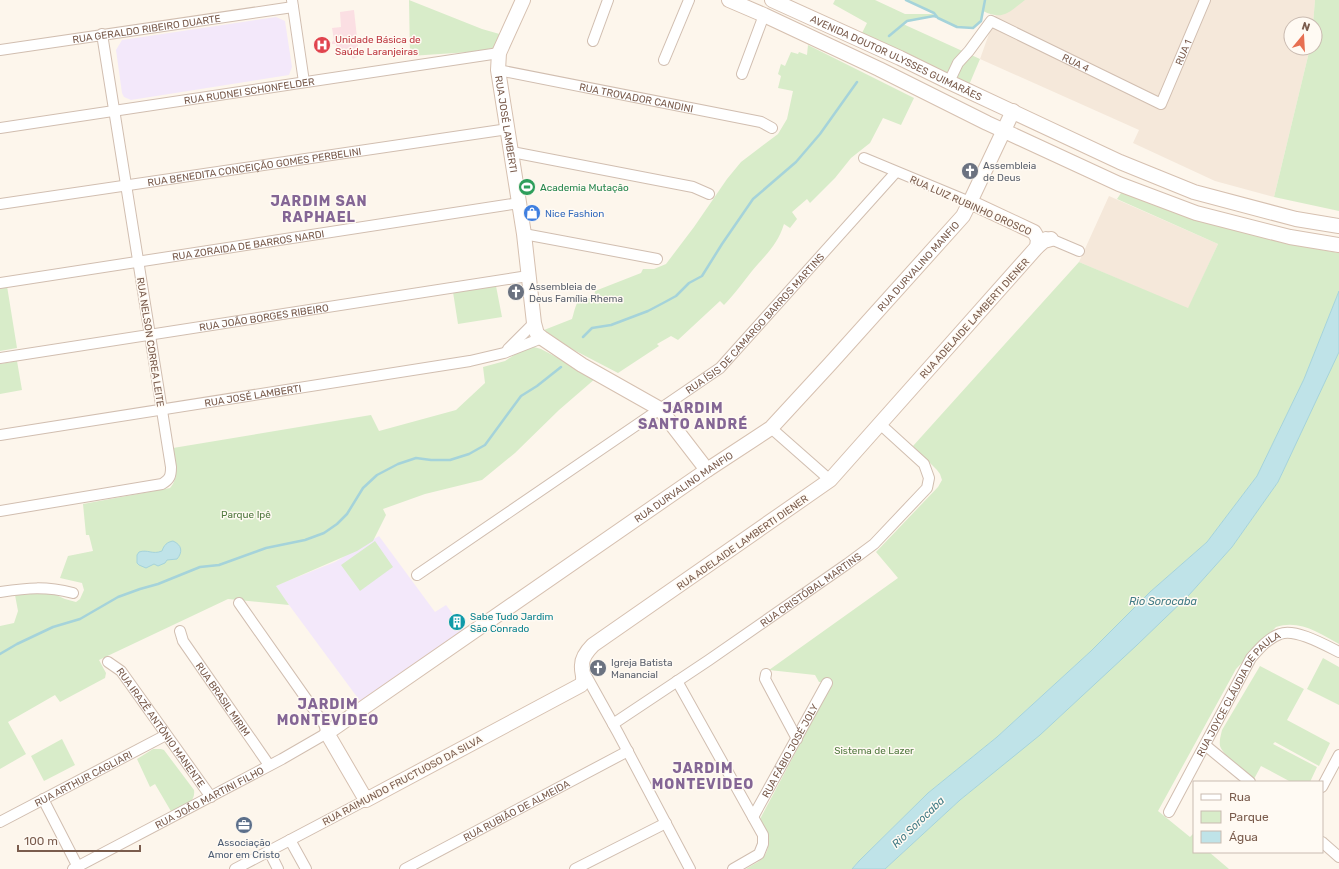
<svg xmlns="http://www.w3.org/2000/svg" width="1339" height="869" viewBox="0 0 1339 869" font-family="Rubik,sans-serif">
	<rect width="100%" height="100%" fill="#fdf6ec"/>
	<path fill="#f5e8da" d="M1001,0H1315L1313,24H1291V48H1310L1274,197L1215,181L1133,143L1139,130L980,59Z
		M1109,196L1218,244L1188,309L1079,262Z"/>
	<path fill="#f3e8fa" d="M276,17L285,21L292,67L289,75L131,100L124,97L122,93L116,50L122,40Z
		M379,536L435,612L446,605L464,629L360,701L275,586L335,562Z"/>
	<path fill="#fbdfe3" d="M354,10L359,56L353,59L350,55L339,56L337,46H336V44H332V42L334,40L332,28L341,27L340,12Z"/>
	<path fill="#d8ecc9" d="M409,0L482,29L503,35L494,48L470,52L410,56Z
		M835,0H875L905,14H933L934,16L907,21L903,24L980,59L969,85L862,33L867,23L833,4Z
		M906,0H1025C1009,12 1003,21 983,11L981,21L973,28L957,27L938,18L934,12Z
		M1315,0H1339V211L1274,197L1310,48H1315V24H1313Z
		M808,45L914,98L901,125L883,118L870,143L851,158L835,178L810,203L807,199L792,212L797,219L790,228L784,224C777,246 766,254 752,271C743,282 735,294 724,305L720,301L678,340L671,336L657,344L659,346L618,373L570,348L544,330L572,319C575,310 575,303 582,297L594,299L595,291L641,273L643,269H654L666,264L694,227L727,179L741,162L778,134L787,119L793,91L778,88L781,76L778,74L781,64L785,66L791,52L798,54L799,52L807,55Z
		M1123,190L1235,229L1279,242L1339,253V291L1304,379L1257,476L1207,542L1150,592L1091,651L997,737L928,793L859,861L852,869H746C761,860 766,860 769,842L759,821L833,682H819L815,675L769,670L898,578L876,552L938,487L942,480L940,474L937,470L913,446L1079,262L1188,308L1218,244L1117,199Z
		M7,286L17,348L0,351V287Z
		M496,286L502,317L458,324L453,292Z
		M534,347L541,349L596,378L559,410L515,453L482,480L425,494L383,509L386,515L373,541L357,551L276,586L289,605L228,599L99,660L106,673L105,678L60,702L55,695L8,722L26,754L0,769V626L14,623L18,611L15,595L48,593L56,595L65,599L76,602L80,599L84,590L82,583L60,578L68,556L93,551L89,535H86L83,504L170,488C180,477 175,462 173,448L371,415L379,431L456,410L485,383L483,367L505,361L522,350Z
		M1339,351V644C1320,633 1299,619 1276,627L1236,669L1158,811L1190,837L1194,833V852H1209L1229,869H885L960,800L1052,724L1189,595L1232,547L1278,482Z
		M17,361L22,390L0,394V364Z
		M375,541L393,567L360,591L341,565Z
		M1323,658L1339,667V705L1307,689Z
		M1260,666L1304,689L1287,720L1330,743L1319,766L1275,742L1273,744L1317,767L1310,782H1291L1261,766L1254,779C1245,771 1224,757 1220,746C1219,740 1221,735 1222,730Z
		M62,739L75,765L44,781L31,756Z
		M153,749H161L164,750L194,790C196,803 182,808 172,813L155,784L150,787L137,759Z"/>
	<path fill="#bfe3e8" stroke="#a5d3da" d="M1339,291V352L1278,482L1232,547L1189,595L1137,645L1040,735L960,800L885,869H852L859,861L928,793L997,737L1091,651L1150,592L1207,542L1257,476L1304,379Z
		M173,541C182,545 183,552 177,559L167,560L165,563L158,566L154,564L146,568L139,565L137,563V555L139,552C148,549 152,555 162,551C164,545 167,542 173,541Z"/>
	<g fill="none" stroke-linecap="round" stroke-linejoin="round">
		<path stroke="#a5d3da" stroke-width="2.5" d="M906,0L934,13L938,18L957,27L973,28L981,21L985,0
			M889,36L907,21L934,16L937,17
			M583,337L592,328L611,325L648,311L665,302L676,296L689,283L702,276L722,244L753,199L796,162L820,134L857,82
			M0,654L17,644L53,627L80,619L118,597L140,589L158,584L200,567L219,565L266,548L305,540L324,533L337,524L347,514L363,488L377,475L398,464L416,458L431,460H450L469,454L485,445L521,396L537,386L561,367"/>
		<g stroke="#d1beb0" stroke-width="12">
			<g id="street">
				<path d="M292,0L304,82"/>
				<path d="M593,41L608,0"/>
				<path id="s1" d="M0,50L293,7"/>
				<path d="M664,60L689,0"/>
				<path id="s2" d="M498,70L761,122L772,128"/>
				<path d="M742,74L764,15"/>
				<path id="s3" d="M949,82L958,63L969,51L991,21L1161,104L1205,0"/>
				<path id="s4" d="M0,128L499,53"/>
				<path d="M512,152L693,187L709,194"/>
				<path d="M864,158L970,202"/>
				<path id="s5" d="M0,204L508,129"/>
				<path d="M524,234L657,259"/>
				<path d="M1046,237L1079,251"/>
				<path id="s6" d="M0,283L519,203"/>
				<path d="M508,349L534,323"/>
				<path id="s7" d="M0,358L528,276"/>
				<path d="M771,428L830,480"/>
				<path id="s8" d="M0,435L470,361L504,353L542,338"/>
				<path d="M0,511L162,484C170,479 171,476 171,467L102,34"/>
				<path id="s9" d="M417,575L720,368L896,172"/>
				<path d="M0,592C28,588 45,586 73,593"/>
				<path id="s10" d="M180,631L183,641L269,765"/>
				<path id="s11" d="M108,662L121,671L211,797"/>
				<path d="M584,672L618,733L690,869"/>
				<path d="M766,674L765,679L797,739"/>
				<path d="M677,681L763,835V844L759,854L733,869"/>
				<path id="s12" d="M613,724L709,660L847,564L874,544L927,488L929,478L924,464L880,424"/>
				<path d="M1205,745L1250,782"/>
				<path d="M1322,787L1339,755"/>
				<path d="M43,799L79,869"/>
				<path id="s13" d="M1169,812L1251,658C1259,649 1268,638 1280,634C1295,628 1325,645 1339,652"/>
				<path id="s14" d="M753,817L827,683"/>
				<path id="s15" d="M0,822L166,735"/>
				<path d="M290,840L306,869"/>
				<path d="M1322,842L1339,857"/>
				<path d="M269,851L278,869"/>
				<path id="s16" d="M73,869L282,759L327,733L324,724L239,603"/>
				<path d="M235,869L366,800"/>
				<path id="s17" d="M405,869L628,751"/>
				<path d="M575,869L666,823"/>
			</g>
		</g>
		<g stroke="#d6c0b0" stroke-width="16">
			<g id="secondary">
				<path id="s18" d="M523,0L499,53L498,70L524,234L534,323L537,334L542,338L582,365L660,409L707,470"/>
				<path d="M729,0L764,15L879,69L987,123L1119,184L1196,213L1290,237L1339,245"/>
				<path id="s19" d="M772,0L900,58L949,82L1120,162L1194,192L1296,219L1339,226"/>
				<path id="s20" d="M970,202L1034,232L1038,239L1037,247L830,480L593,645C587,651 582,657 582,665C581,673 586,679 581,685L366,800L327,733L707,470L771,428L830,364L963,216L970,202L1013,111"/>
				<path d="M1037,247L1044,241L1051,239"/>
			</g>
		</g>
		<use href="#street" stroke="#fff" stroke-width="10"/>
		<use href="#secondary" stroke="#fff" stroke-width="14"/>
	</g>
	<defs>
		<g id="hospital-disc" transform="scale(0.9)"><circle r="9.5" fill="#e0444e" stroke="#fffaf3"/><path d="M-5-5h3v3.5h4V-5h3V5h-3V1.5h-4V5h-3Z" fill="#fff"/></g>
		<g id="church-disc" transform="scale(0.9)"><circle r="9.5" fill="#6b7280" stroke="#fffaf3"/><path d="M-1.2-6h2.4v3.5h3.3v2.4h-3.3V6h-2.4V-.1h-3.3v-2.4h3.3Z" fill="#fff"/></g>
		<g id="stadium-disc" transform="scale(0.9)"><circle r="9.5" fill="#2e9e5b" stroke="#fffaf3"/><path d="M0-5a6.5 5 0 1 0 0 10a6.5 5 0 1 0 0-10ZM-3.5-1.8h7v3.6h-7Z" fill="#fff"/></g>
		<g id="shop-disc" transform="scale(0.9)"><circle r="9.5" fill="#3f7fe0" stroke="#fffaf3"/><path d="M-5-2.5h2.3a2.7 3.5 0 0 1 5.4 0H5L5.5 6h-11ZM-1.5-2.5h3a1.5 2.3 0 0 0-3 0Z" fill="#fff"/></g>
		<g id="building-disc" transform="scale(0.9)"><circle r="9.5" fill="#0f9aa8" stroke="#fffaf3"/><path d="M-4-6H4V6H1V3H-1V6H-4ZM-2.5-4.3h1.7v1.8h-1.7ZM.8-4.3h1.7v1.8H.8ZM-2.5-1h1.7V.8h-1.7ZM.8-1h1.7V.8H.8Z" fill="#fff"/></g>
		<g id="office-disc" transform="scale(0.9)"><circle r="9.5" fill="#5c6f8a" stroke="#fffaf3"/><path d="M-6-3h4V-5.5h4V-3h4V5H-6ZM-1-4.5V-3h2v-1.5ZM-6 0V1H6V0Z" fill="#fff"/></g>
	</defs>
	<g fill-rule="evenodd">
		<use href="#hospital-disc" x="322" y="45"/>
		<use href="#church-disc" x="970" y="171"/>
		<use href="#stadium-disc" x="527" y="187"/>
		<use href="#shop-disc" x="532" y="213"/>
		<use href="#church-disc" x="516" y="292"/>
		<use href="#building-disc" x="457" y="622"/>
		<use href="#church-disc" x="598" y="668"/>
		<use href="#office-disc" x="244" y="825"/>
	</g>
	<g text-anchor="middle" stroke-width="3" stroke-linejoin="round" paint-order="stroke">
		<g font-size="10" fill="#7a5c4d" stroke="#fffaf3">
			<text dy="4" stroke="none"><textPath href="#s1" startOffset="148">RUA GERALDO RIBEIRO DUARTE</textPath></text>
			<text dy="4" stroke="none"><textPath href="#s3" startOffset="320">RUA 1</textPath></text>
			<text dy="4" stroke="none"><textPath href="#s19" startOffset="137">AVENIDA DOUTOR ULYSSES GUIMARÃES</textPath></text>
			<text dy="4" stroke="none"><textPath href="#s3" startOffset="169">RUA 4</textPath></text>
			<text dy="4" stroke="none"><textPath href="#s4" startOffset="252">RUA RUDNEI SCHONFELDER</textPath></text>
			<text dy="4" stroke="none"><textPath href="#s2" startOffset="141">RUA TROVADOR CANDINI</textPath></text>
			<text dy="4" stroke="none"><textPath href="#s18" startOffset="130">RUA JOSÉ LAMBERTI</textPath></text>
			<text dy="4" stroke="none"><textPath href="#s5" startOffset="257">RUA BENEDITA CONCEIÇÃO GOMES PERBELINI</textPath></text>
			<text transform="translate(971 205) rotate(24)" y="4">RUA LUIZ RUBINHO OROSCO</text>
			<text dy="4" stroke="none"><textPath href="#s6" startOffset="251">RUA ZORAIDA DE BARROS NARDI</textPath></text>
			<text dy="4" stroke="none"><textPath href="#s20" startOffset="1810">RUA DURVALINO MANFIO</textPath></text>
			<text dy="4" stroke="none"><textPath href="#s7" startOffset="267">RUA JOÃO BORGES RIBEIRO</textPath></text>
			<text transform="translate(974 318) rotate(-48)" y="4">RUA ADELAIDE LAMBERTI DIENER</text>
			<text dy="4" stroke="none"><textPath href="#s9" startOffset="423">RUA ÍSIS DE CAMARGO BARROS MARTINS</textPath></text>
			<text transform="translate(151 342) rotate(81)" y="4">RUA NELSON CORREA LEITE</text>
			<text dy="4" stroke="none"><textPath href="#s8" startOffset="256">RUA JOSÉ LAMBERTI</textPath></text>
			<text dy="4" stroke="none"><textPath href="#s20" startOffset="1486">RUA DURVALINO MANFIO</textPath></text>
			<text transform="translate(742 542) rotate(-35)" y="4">RUA ADELAIDE LAMBERTI DIENER</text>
			<text dy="4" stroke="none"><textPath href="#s12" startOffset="239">RUA CRISTÓBAL MARTINS</textPath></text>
			<text dy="4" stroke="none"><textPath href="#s13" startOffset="138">RUA JOYCE CLÁUDIA DE PAULA</textPath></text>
			<text dy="4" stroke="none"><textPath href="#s10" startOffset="81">RUA BRASIL MIRIM</textPath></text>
			<text dy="4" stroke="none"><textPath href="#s11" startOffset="85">RUA IRAZÊ ANTÔNIO MANENTE</textPath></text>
			<text dy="4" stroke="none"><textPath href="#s14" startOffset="76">RUA FÁBIO JOSÉ JOLY</textPath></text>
			<text dy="4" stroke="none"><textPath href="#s15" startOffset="94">RUA ARTHUR CAGLIARI</textPath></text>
			<text transform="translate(402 780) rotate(-28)" y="4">RUA RAIMUNDO FRUCTUOSO DA SILVA</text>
			<text dy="4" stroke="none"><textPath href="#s16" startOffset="154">RUA JOÃO MARTINI FILHO</textPath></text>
			<text dy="4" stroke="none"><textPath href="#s17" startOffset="126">RUA RUBIÃO DE ALMEIDA</textPath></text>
		</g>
		<g font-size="10" fill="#be3a42" stroke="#fffaf3" text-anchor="start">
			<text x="335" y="43">Unidade Básica de<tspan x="335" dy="12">Saúde Laranjeiras</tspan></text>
		</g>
		<g font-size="10" fill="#5b616d" stroke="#fffaf3" text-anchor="start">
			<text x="983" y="169">Assembleia<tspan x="983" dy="12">de Deus</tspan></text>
			<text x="529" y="290">Assembleia de<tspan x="529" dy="12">Deus Família Rhema</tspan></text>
			<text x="611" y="666">Igreja Batista<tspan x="611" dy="12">Manancial</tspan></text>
		</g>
		<g font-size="10" fill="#27864d" stroke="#fffaf3" text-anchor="start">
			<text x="540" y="191">Academia Mutação</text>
		</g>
		<g font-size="10" fill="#366cbe" stroke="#fffaf3" text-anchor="start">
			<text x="545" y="217">Nice Fashion</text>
		</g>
		<g font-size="10" fill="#537a41" stroke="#fffaf3">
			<text x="246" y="518">Parque Ipê</text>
			<text x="874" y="754">Sistema de Lazer</text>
		</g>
		<g font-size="10" fill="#0d838f" stroke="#fffaf3" text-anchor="start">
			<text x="470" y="620">Sabe Tudo Jardim<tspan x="470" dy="12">São Conrado</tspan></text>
		</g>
		<g font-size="10" fill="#4e5e75" stroke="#fffaf3">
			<text x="244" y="846">Associação<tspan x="244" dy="12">Amor em Cristo</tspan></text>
		</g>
		<g font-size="11" font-style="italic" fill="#437c86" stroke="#fffaf3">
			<text x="1163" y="605">Rio Sorocaba</text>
			<text transform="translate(918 822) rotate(-44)" y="4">Rio Sorocaba</text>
		</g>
		<g font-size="14" font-weight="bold" letter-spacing="1" fill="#846695" stroke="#fffaf3">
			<text x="319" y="206">JARDIM SAN<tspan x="319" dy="16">RAPHAEL</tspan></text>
			<text x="693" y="413">JARDIM<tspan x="693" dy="16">SANTO ANDRÉ</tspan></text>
			<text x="328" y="709">JARDIM<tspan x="328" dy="16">MONTEVIDEO</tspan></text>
			<text x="703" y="773">JARDIM<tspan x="703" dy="16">MONTEVIDEO</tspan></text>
		</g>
	</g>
	<rect x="1193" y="781" width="130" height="72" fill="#fffaf3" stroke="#cabbb1"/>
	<rect x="1201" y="794" width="20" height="6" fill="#ffffff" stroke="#cabbb1"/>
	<text x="1229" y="801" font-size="12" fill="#7a5c4d">Rua</text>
	<rect x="1201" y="811" width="20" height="12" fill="#d8ecc9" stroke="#cabbb1"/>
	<text x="1229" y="821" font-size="12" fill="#7a5c4d">Parque</text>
	<rect x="1201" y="831" width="20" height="12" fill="#bfe3e8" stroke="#cabbb1"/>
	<text x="1229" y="841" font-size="12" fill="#7a5c4d">Água</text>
	<g transform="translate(1303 36) rotate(18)"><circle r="19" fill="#fffaf3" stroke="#cabbb1"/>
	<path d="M0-3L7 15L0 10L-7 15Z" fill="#e76f51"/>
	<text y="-6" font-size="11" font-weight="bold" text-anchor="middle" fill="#7a5c4d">N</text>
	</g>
	<path d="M18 845v6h122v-6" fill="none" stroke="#7a5c4d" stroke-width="2"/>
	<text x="24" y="845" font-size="12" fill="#7a5c4d" stroke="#fffaf3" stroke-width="3" paint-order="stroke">100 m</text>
</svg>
